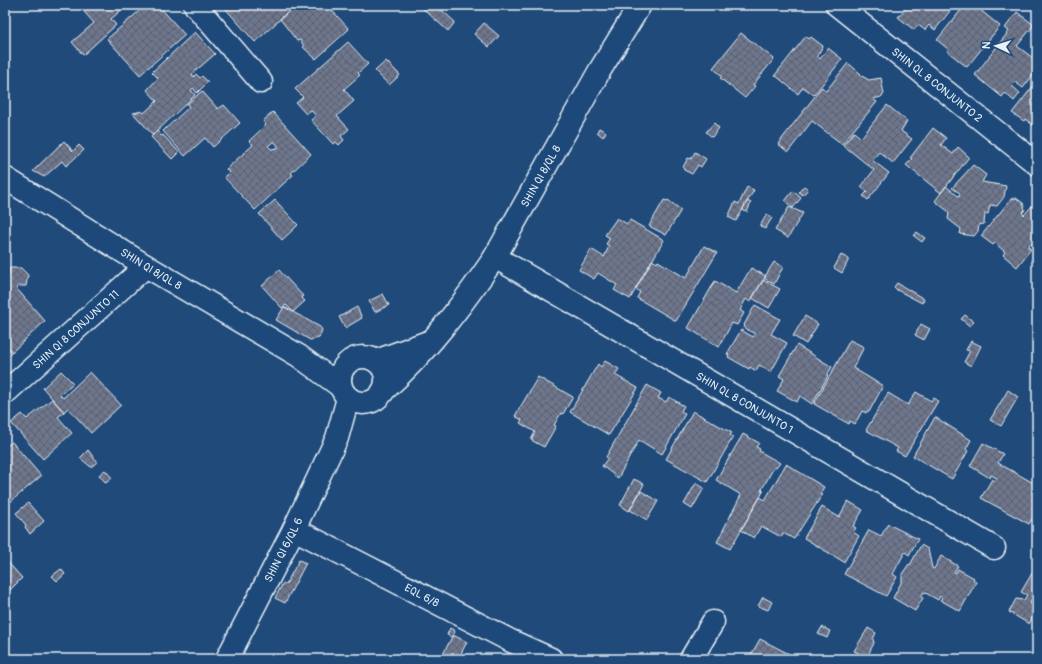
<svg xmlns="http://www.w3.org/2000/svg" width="1042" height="664" viewBox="0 0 1042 664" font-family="Pangolin,sans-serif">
	<defs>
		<pattern id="building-cross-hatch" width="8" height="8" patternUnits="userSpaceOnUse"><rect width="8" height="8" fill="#6d768c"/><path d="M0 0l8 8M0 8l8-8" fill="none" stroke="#5b616e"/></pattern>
	</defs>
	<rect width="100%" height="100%" fill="#1f4a7a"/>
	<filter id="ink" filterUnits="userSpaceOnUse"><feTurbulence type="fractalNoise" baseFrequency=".025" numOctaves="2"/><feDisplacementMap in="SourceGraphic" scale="8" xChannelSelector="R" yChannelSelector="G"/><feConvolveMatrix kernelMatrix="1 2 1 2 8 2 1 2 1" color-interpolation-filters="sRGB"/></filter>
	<g filter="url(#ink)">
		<path fill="url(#building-cross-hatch)" stroke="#e8f1f8" fill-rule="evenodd" d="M78,5H127L111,19L116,25L83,55L72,42L94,23Z
			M146,5H158L185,35L140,75L107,39Z
			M227,5H296L255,42L224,7Z
			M306,5H327L349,29L316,59L303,47L304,46L300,40L297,41L280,19L294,7L298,12Z
			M419,5H436L455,22L448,31Z
			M908,5H951L953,7L935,30L929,25L925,30L918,25L914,30L898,17Z
			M965,5H974L1000,26L967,67L947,51L948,49L937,40Z
			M1017,12L1034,25L1017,46L1037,61V70L1023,88L1015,82L1011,85L1020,93L1014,101L1005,93L1002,97L975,75L1009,31L1005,28Z
			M484,23L499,36L489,47L474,34Z
			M195,32L215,54L192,74L194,77L196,74L200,78L202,76L208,82L197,93L193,88L191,90L195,95L153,135L133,113L142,111L144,113L157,101L147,90L158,78L152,72Z
			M741,33L774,59L753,85L755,86L745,98L720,78L722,76L713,68Z
			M806,36L809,39L811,37L823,46L817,56L820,59L828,48L842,59L814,95L803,87L798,94L775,75Z
			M348,42L368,64L358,73L360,75L344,89L354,101L337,116L349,129L341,136L344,140L339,145L336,142L333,144L311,120L316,116L311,110L306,114L296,103L303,97L295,89Z
			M386,61L400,75L389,85L375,71Z
			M848,63L861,74L860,75L869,80L881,78L884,94L881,97L873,99L877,102L842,144L812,121L788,152L778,144L822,87L826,91Z
			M1037,81V128L1025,119L1024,121L1012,113Z
			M202,91L218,109L224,105L240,123L213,147L205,138L185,156L163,131L189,107L187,104Z
			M887,105L907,121L901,131L912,139L893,163L879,152L872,160L889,173L868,200L863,196L867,192L861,187L874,170L843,145L854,132L861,138Z
			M273,112L311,154L291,173L293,175L255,210L224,177L229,172L226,169L253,145L249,141L266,125L263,121ZM274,141L278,146V148L271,149L268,146Z
			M714,123L719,128L712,137L706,132Z
			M599,128L606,132L603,137L597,132Z
			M933,128L946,138L941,145L953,154L958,147L969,157L941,193L906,165L912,159L910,158Z
			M157,131L161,136L163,135L179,152L172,159L151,137Z
			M64,141L73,151L79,145L84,150L66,166L62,161L44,177L33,171Z
			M695,152L706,159L701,167L698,165L692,174L684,170L683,167L688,158L691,159Z
			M973,165L986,175L982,182L1006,186L1004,197L997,206L990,205L988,214L985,213L984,224L979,225L978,231L974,236L960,234L961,229L948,219L949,212L935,201L946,186L959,197L960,193L952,188Z
			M804,186L808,189L803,195L799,192Z
			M747,187L754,190L736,221L728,217L735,202L739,204Z
			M793,191L801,198L793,208L785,201Z
			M1016,198L1023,203L1025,210L1022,213L1024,215L1032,206L1037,210V237L1032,245L1030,243L1028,247L1031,249L1017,267L1003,255L1005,252L995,243L993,245L981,236L1011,199Z
			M275,200L298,225L282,240L259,214Z
			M664,200L667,201L668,200L681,210L666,235L649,226Z
			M747,201L751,203L747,212L742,210Z
			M789,207L803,213L788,238L775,230Z
			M767,214L772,218L765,229L760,226Z
			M617,218L627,224L630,220L664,240L630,299L614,290L617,285L598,273L594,279L579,270L591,249L604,257L609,246L606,244L610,238L605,235Z
			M917,232L925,238L922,242L914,236Z
			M704,246L717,253L676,321L637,298L640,292L635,289L652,260L657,263L658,261L686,278Z
			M1037,252V265L1031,260Z
			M841,255L849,259L842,273L834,268Z
			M774,262L783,267L774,284L764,278Z
			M10,268H21L28,275L26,286H19L16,288L45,321L12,352L5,344V280L8,277Z
			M751,268L766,276L750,302L746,299L740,310L744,313L737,325L732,323L719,347L688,328L715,281L736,293Z
			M279,270L303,296L301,297L305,301L293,312L286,305L282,308L262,286Z
			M763,280L780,289L769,308L752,298Z
			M897,283L924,299L922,303L897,290L894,287Z
			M383,294L389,305L375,312L369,301Z
			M755,305L780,319L771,334L787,343L771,372L759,365L756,371L750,367L749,369L728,357L729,355L727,354L741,330L753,337L755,334L744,328L745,326L744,325Z
			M284,307L320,327L322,330L319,338L310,340L276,320Z
			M357,307L362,318L345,328L339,317Z
			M965,315L974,322L970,326L961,319Z
			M805,316L818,324L806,344L793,336Z
			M921,324L930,329L924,340L915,335Z
			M850,340L864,347L853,368L883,386L869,412L867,411L866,413L862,411L855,424L850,421L849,424L814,404Z
			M971,341L981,346L971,366L964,362L970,351L966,350Z
			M797,345L832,367L827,375L828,376L812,404L800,396L797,402L777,391L784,379L779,376Z
			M605,361L619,369L615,375L638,388L609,435L570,412L598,364L601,367Z
			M61,371L73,383L60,395L63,398L90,372L121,405L91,433L68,408L64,412L43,388Z
			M538,377L573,397L563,414L561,413L554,425L556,426L544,447L531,440L535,432L520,423L522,420L515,416Z
			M647,385L661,393L658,398L666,402L669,397L684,406L681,411L685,414L662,454L639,440L618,478L602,466L608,458L606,457Z
			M1008,390L1018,397L1001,426L990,420Z
			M916,392L931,401L933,398L938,401L905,456L896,451L898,448L866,430L888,393L908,405Z
			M52,399L64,412L58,417L72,433L43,459L11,423L22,414L27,419Z
			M693,411L732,433L730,435L733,437L707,482L666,459Z
			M935,417L971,440L966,449L968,451L952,479L913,456Z
			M743,434L759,443L756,447L760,449L759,451L780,463L776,468L774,467L761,491L764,490L760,497L730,549L717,542L741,495L716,480Z
			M12,442L41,476L9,503L5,498V447Z
			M983,443L1003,454L998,463L1037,485V511L1029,524L981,498L992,479L995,481L997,478L991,475L990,478L970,466Z
			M88,450L97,462L91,467L80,458Z
			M786,464L824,487L820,494L822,495L794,539L783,533L781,537L761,526L754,538L741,530L760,497L765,500Z
			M105,470L112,478L106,483L99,475Z
			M634,479L644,484L629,511L620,505Z
			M696,483L704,488L692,509L684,504Z
			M641,491L658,501L647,520L630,510Z
			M848,501L863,510L853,526L856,528L853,532L859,536L844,562L804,538L822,507L839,517Z
			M28,503L44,521L30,534L25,527L26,525L16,513Z
			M888,524L918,539L909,555L905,552L893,574L897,577L886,596L844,574L869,530L881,536Z
			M921,545L928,549L932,568L934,569L941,556L958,566L954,572L956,573L958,569L974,578L973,580L976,582L960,611L940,600L942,598L940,596L938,600L924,592L921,597L923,598L915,611L893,598L902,581V574L909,564L910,565Z
			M5,559L22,578L10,590L5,585Z
			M299,560L306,563L285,603L275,598L283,583L286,584Z
			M1037,565V601L1033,598L1030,603L1037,610L1029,624L1009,612L1016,599L1024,600L1027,595L1021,592Z
			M61,569L65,574L57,581L52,576Z
			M763,597L772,602L768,610L758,606Z
			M822,627L830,631L827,638L818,634Z
			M450,628L455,631L452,637L447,635Z
			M868,628L876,633L873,639L874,643L867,657L854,651Z
			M453,635L467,642L458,659H443L441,658Z
			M760,639L793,656L792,659H749Z"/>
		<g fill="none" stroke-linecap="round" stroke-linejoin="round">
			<g stroke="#e8f1f8" stroke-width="25">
				<g id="minor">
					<path d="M195,5L261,82"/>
					<path id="s1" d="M837,5L1037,164"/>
					<path id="s2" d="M5,178L146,266L299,356L340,386"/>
					<path id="s3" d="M495,257L994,548"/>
					<circle cx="363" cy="380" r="23"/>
					<path d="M376,361L428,342"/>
					<path id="s4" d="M383,391C427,352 462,305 495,257L600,70L640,5"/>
					<path id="s5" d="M5,393L146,266"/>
					<path id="s6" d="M294,529L511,641L551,659"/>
					<path id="s7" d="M227,659L294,529L337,438L348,398"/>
					<path d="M691,659L713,622"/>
				</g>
			</g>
			<use href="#minor" stroke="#1f4a7a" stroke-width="22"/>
		</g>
	</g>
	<g text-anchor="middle" stroke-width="3" stroke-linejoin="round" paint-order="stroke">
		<g font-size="11" fill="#e8f1f8" stroke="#1f4a7a">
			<text dy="4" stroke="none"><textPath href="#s1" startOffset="128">SHIN QL 8 CONJUNTO 2</textPath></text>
			<text dy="4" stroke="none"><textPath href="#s4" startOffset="268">SHIN QI 8/QL 8</textPath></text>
			<text dy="4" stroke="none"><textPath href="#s2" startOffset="172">SHIN QI 8/QL 8</textPath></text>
			<text dy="4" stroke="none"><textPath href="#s5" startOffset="95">SHIN QI 8 CONJUNTO 11</textPath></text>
			<text dy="4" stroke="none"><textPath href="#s3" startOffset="289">SHIN QL 8 CONJUNTO 1</textPath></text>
			<text dy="4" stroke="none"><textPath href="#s7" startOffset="123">SHIN QI 6/QL 6</textPath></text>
			<text dy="4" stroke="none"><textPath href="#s6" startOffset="144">EQL 6/8</textPath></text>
		</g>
	</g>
	<rect width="1042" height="664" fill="none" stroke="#1f4a7a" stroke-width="20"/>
	<rect x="10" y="10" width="1022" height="644" fill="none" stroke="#e8f1f8" stroke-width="1.5" filter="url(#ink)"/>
	<g transform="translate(996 46) rotate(274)" stroke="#1f4a7a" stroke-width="3" paint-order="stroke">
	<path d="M0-3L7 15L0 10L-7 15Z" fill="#e8f1f8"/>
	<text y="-6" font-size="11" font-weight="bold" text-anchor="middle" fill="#e8f1f8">N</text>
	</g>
</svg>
